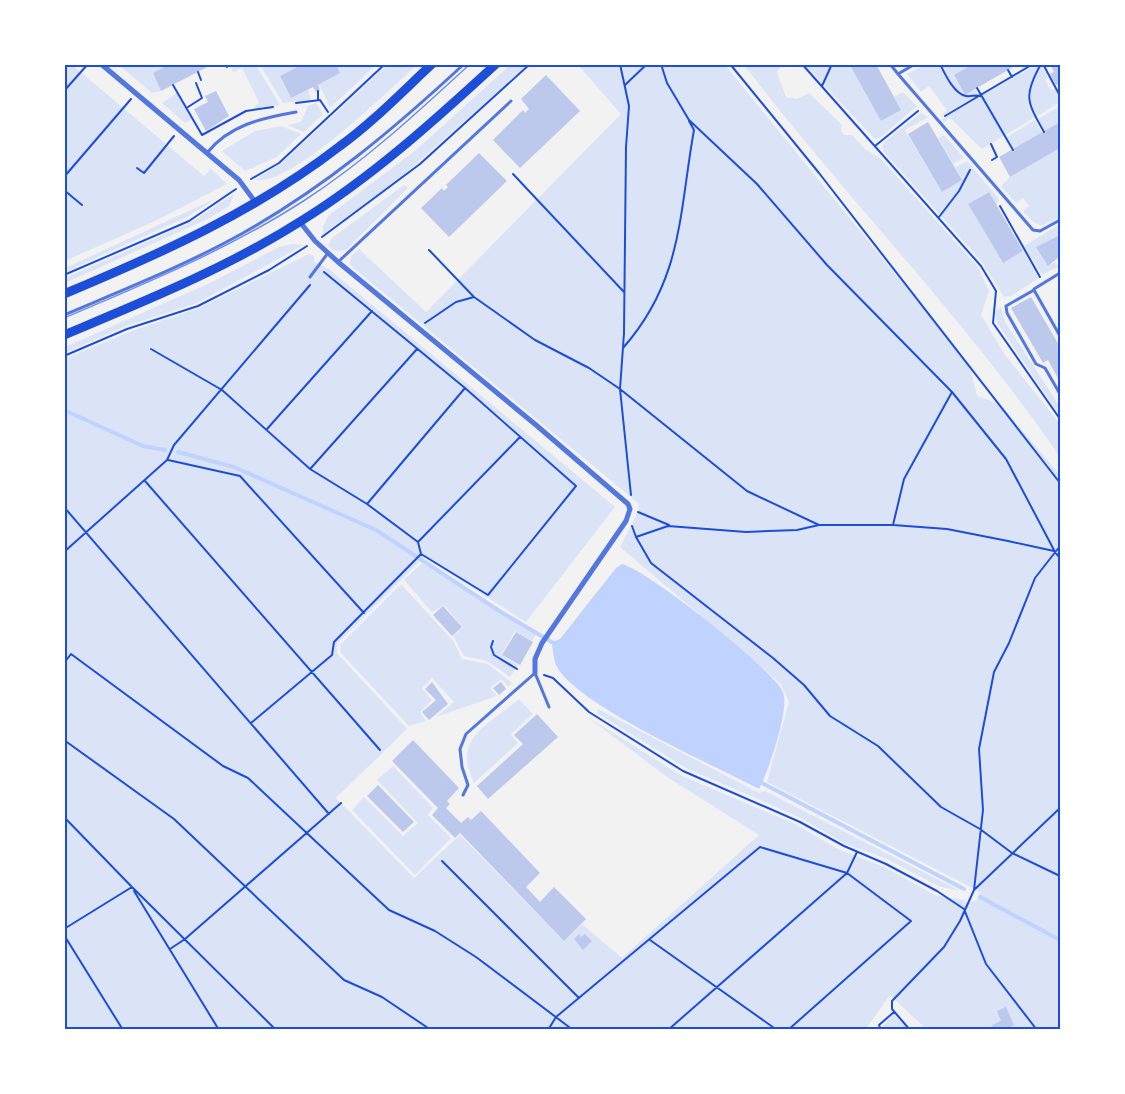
<svg xmlns="http://www.w3.org/2000/svg" width="1125" height="1094" viewBox="0 0 1125 1094" font-family="Roboto,sans-serif">
	<rect width="100%" height="100%" fill="#f2f2f2"/>
	<path fill="#dbe4f7" d="M71,64L204,176L211,169L227,184L155,221L65,261L64,65Z
		M119,65H170L153,73L161,91L152,93Z
		M236,65H256L280,105L253,109L259,102L242,68L233,72L231,67Z
		M260,65H303L280,77L291,98L308,89L311,100L283,103Z
		M336,65H376L330,108L319,84L340,73Z
		M387,65H417C389,90 291,187 255,180L284,161Z
		M510,65H527L398,180L323,234V227L328,216L416,150Z
		M578,65H725L970,366L977,396L1000,404L1060,475V1029H926L890,995L865,1030L65,1029L64,359L129,332L199,308L309,254L314,256V262L329,269L615,507L526,622L424,557L337,644V653L407,729L336,798L414,878L460,835L564,941L582,924L622,958L759,835L667,777L586,716L682,776L795,824L838,849L884,867L935,895L964,900L966,903L977,900L980,892L767,782L789,702L781,684L620,547L639,510L638,503L350,265L351,256L359,249L426,312L621,114Z
		M744,65H781L777,72L786,97L797,99L809,93L842,125L841,131L844,135H852L865,149L881,159L978,267L989,291L981,315L1005,355L1060,424V457C965,318 846,198 744,65Z
		M805,65H849L881,121L901,110L894,97L903,92L917,106L880,138L875,139Z
		M924,65H973L954,76L965,95L975,89L978,95L940,117L947,110L929,86L921,92L907,74Z
		M1035,65H1039C1030,84 1022,99 1034,118L982,149L950,118L944,122L942,119Z
		M1041,65L1048,77L1045,80L1051,90L1055,89L1060,102L1036,117C1024,98 1033,84 1041,65Z
		M177,93L192,119L185,123L162,103Z
		M316,103L323,114L304,132L287,125L301,122L308,106Z
		M1060,106V122L1045,131L1038,119Z
		M921,113L928,117L905,130L942,192L962,180L955,167L967,161L999,199L996,205L988,192L968,204L1002,262L1023,251L1039,278L1011,296L1004,297L981,261L884,152L882,147L886,140Z
		M1035,120L1042,133L1014,149L1007,137Z
		M281,126L301,134L277,157L245,171L222,151L255,131Z
		M944,135L964,158L953,164L938,138Z
		M1060,148V217L1041,226L1032,221L1023,211L1029,206L1023,198L1016,203L1001,186L1010,177Z
		M404,185L408,188L346,250L334,251L328,246L332,238Z
		M234,194L229,206L210,218L65,283V278L190,223Z
		M217,198L187,217L65,272V268Z
		M1060,224V235L1037,247L1048,266L1055,262L1058,267L1042,275L1024,246Z
		M293,244L304,245L197,303L126,326L65,353V347L210,283L279,247Z
		M1001,307L1005,322L1060,407V416L997,323L995,312Z
		M422,563L536,634L532,641L515,631L501,655L518,665L510,677L487,661L464,656L453,636L463,627L444,605L432,612L404,580Z
		M401,584L454,642L462,659L488,664L513,684L508,686L501,679L490,688L497,696L436,717L454,702L432,678L422,688L432,700L420,712L426,721L409,726L341,653L340,645Z
		M519,699L533,714L511,734L518,743L474,783C452,737 486,727 519,699Z
		M598,709L759,793L765,791L960,891L938,886L887,859L846,844L799,817L686,768L597,713Z
		M393,766L433,808L428,815L451,838L415,875L352,810L364,797L403,836L418,823L377,780Z
		M894,1014L908,1029L881,1028Z"/>
	<path fill="#bfd3fe" d="M622,564C646,569 774,670 783,692C790,710 768,772 759,789C714,765 580,707 557,667C554,662 552,646 552,642L560,639L616,568Z"/>
	<g fill="none" stroke-linecap="round" stroke-linejoin="round">
		<path stroke="#bfd3fe" stroke-width="4" d="M64,410L143,446L165,450
			M178,452L234,467L376,530L501,612L555,644
			M760,782L964,889
			M980,897L1060,940"/>
	</g>
	<path fill="#bdc9ec" d="M170,64H213L161,91L153,73Z
		M303,64H336L340,73L318,85L320,90L316,92L313,87L291,98L280,76Z
		M849,64H876L901,110L881,121Z
		M973,64H1018L965,95L954,75Z
		M1054,64H1060V83L1056,85L1050,74L1054,72L1051,66Z
		M546,75L580,111L520,168L493,140L523,110L525,113L529,109L521,99Z
		M216,91L229,116L206,131L194,109L208,102L205,96Z
		M928,122L962,180L942,192L908,134Z
		M1060,122V148L1010,177L999,157Z
		M479,153L507,181L449,237L421,208L442,188L444,191L448,187L446,185Z
		M989,192L1023,251L1003,263L968,204Z
		M1060,235V256L1048,266L1036,247Z
		M1031,297L1060,347V382L1048,360L1043,363L1011,308Z
		M443,606L462,627L452,636L433,615Z
		M516,632L533,642L520,665L502,655Z
		M432,682L448,704L429,720L422,712L436,700L425,689Z
		M501,682L506,689L499,695L493,688Z
		M537,714L558,737L488,799L477,786L523,744L514,735Z
		M413,740L459,788L447,801L450,804L446,808L461,823L468,817L471,820L481,811L540,873L526,887L540,902L554,887L586,919L564,941L460,833L455,838L432,815L438,808L392,761Z
		M378,785L414,822L403,832L367,796Z
		M579,934L581,937L585,934L592,941L583,950L574,939Z
		M1006,1007L1014,1025L1004,1030H994L992,1025L1001,1021L997,1011Z"/>
	<g fill="none" stroke-linecap="round" stroke-linejoin="round">
		<path stroke="#1d4ed8" stroke-width="2" d="M226,64L227,67
			M620,64L629,106L626,147L624,333L620,389L631,495
			M661,64L667,83L689,120L757,184L827,265L952,392L1006,459L1054,550
			M730,64L819,173L1060,483
			M802,64L981,266L996,291L993,323L1060,419
			M940,64C945,74 954,94 966,96C972,97 975,94 981,96
			M1041,64C1023,96 1027,102 1044,132
			M1043,64L1060,96
			M1008,70L1012,77
			M198,72L201,80
			M173,85L202,135L246,111L273,107
			M625,85L647,64
			M822,86L832,64
			M977,88L1013,150
			M64,91L88,64
			M318,91V99
			M296,103L320,100L328,112
			M188,107L202,98L196,83
			M945,116L1033,64
			M991,144L997,157L992,160
			M875,146L918,111
			M137,168L144,173L174,136
			M513,174L624,292
			M64,177L131,99
			M251,179L279,163L385,64
			M64,190L82,205
			M1000,206L1040,277
			M939,217L959,191L970,170
			M322,237L420,164L530,64
			M429,250L474,297
			M1059,257L1060,260
			M324,272L465,388L576,486L488,595L421,554L418,542
			M64,275L189,221L236,189
			M425,323L456,302L474,297L535,340L589,368L620,389L747,491L819,525
			M623,348C683,280 679,213 694,130L689,121
			M151,349L222,390L310,469L367,504L418,542L520,437
			M64,356L127,329L198,306L269,270L307,246
			M267,429L372,311
			M168,460L240,476L364,613
			M311,468L417,349
			M145,481L380,750
			M367,504L465,388
			M64,507L329,814
			M638,512L669,525
			M893,525L904,479L952,392
			M632,526L636,537L668,526L746,532L797,530L819,525H893L947,529L1008,541L1054,551L1060,558
			M636,537L651,563L773,658L804,685L830,716L878,746L941,807L980,829L1012,853L1060,876
			M64,552L167,460L174,445L310,285
			M493,641L491,647L494,655L517,669
			M64,663L71,654L223,766L248,778L389,910L435,931L476,957L573,1030
			M544,675L553,678L589,712L683,771L800,822L844,846L886,864L937,891L964,909L986,964L1037,1030
			M251,723L332,655L334,642L421,554
			M64,740L174,819L344,980L382,997L431,1030
			M64,817L131,886
			M442,861L579,998
			M974,890L983,810L979,749L994,672L1009,643L1035,578L1060,546
			M134,891L219,1030
			M64,929L132,887L276,1030
			M64,935L123,1030
			M650,940L777,1030
			M170,949L185,939L341,803
			M548,1030L556,1017L760,847L847,873L911,921L788,1030
			M668,1030L847,873L857,852
			M881,1030L879,1025L894,1012
			M910,1030L892,1009V1001L944,947L960,921L974,890L1060,808"/>
		<path stroke="#5277de" stroke-width="3" d="M890,64L898,74
			M915,64L898,74L1033,230L1040,231L1060,220
			M207,153C229,125 262,118 296,112
			M338,262L511,101
			M310,277L328,253
			M1034,289L1060,273
			M64,315C125,289 186,265 243,233C325,187 395,128 464,64
			M1060,336L1034,290L1006,306L1007,313L1036,364L1045,368L1060,394
			M535,673L549,707
			M463,795L468,785L462,767L460,749L466,734L535,673"/>
		<path stroke="#5277de" stroke-width="5" d="M101,64L239,180L256,203
			M300,222L315,241L338,262L536,425L628,504L630,509L626,521L542,643L535,659V673"/>
		<path stroke="#1d4ed8" stroke-width="9" d="M64,294C162,253 256,211 340,146C373,122 402,92 432,64
			M64,335C145,301 227,268 301,221C372,177 434,121 496,64"/>
		<path stroke="#7290e2" stroke-width="1.5" d="M64,318C147,283 229,249 305,200C365,161 417,113 470,64"/>
	</g>
	<rect width="1125" height="1094" fill="none" stroke="#ffffff" stroke-width="132"/>
	<rect x="66" y="66" width="993" height="962" fill="none" stroke="#1d4ed8" stroke-width="2"/>
</svg>
